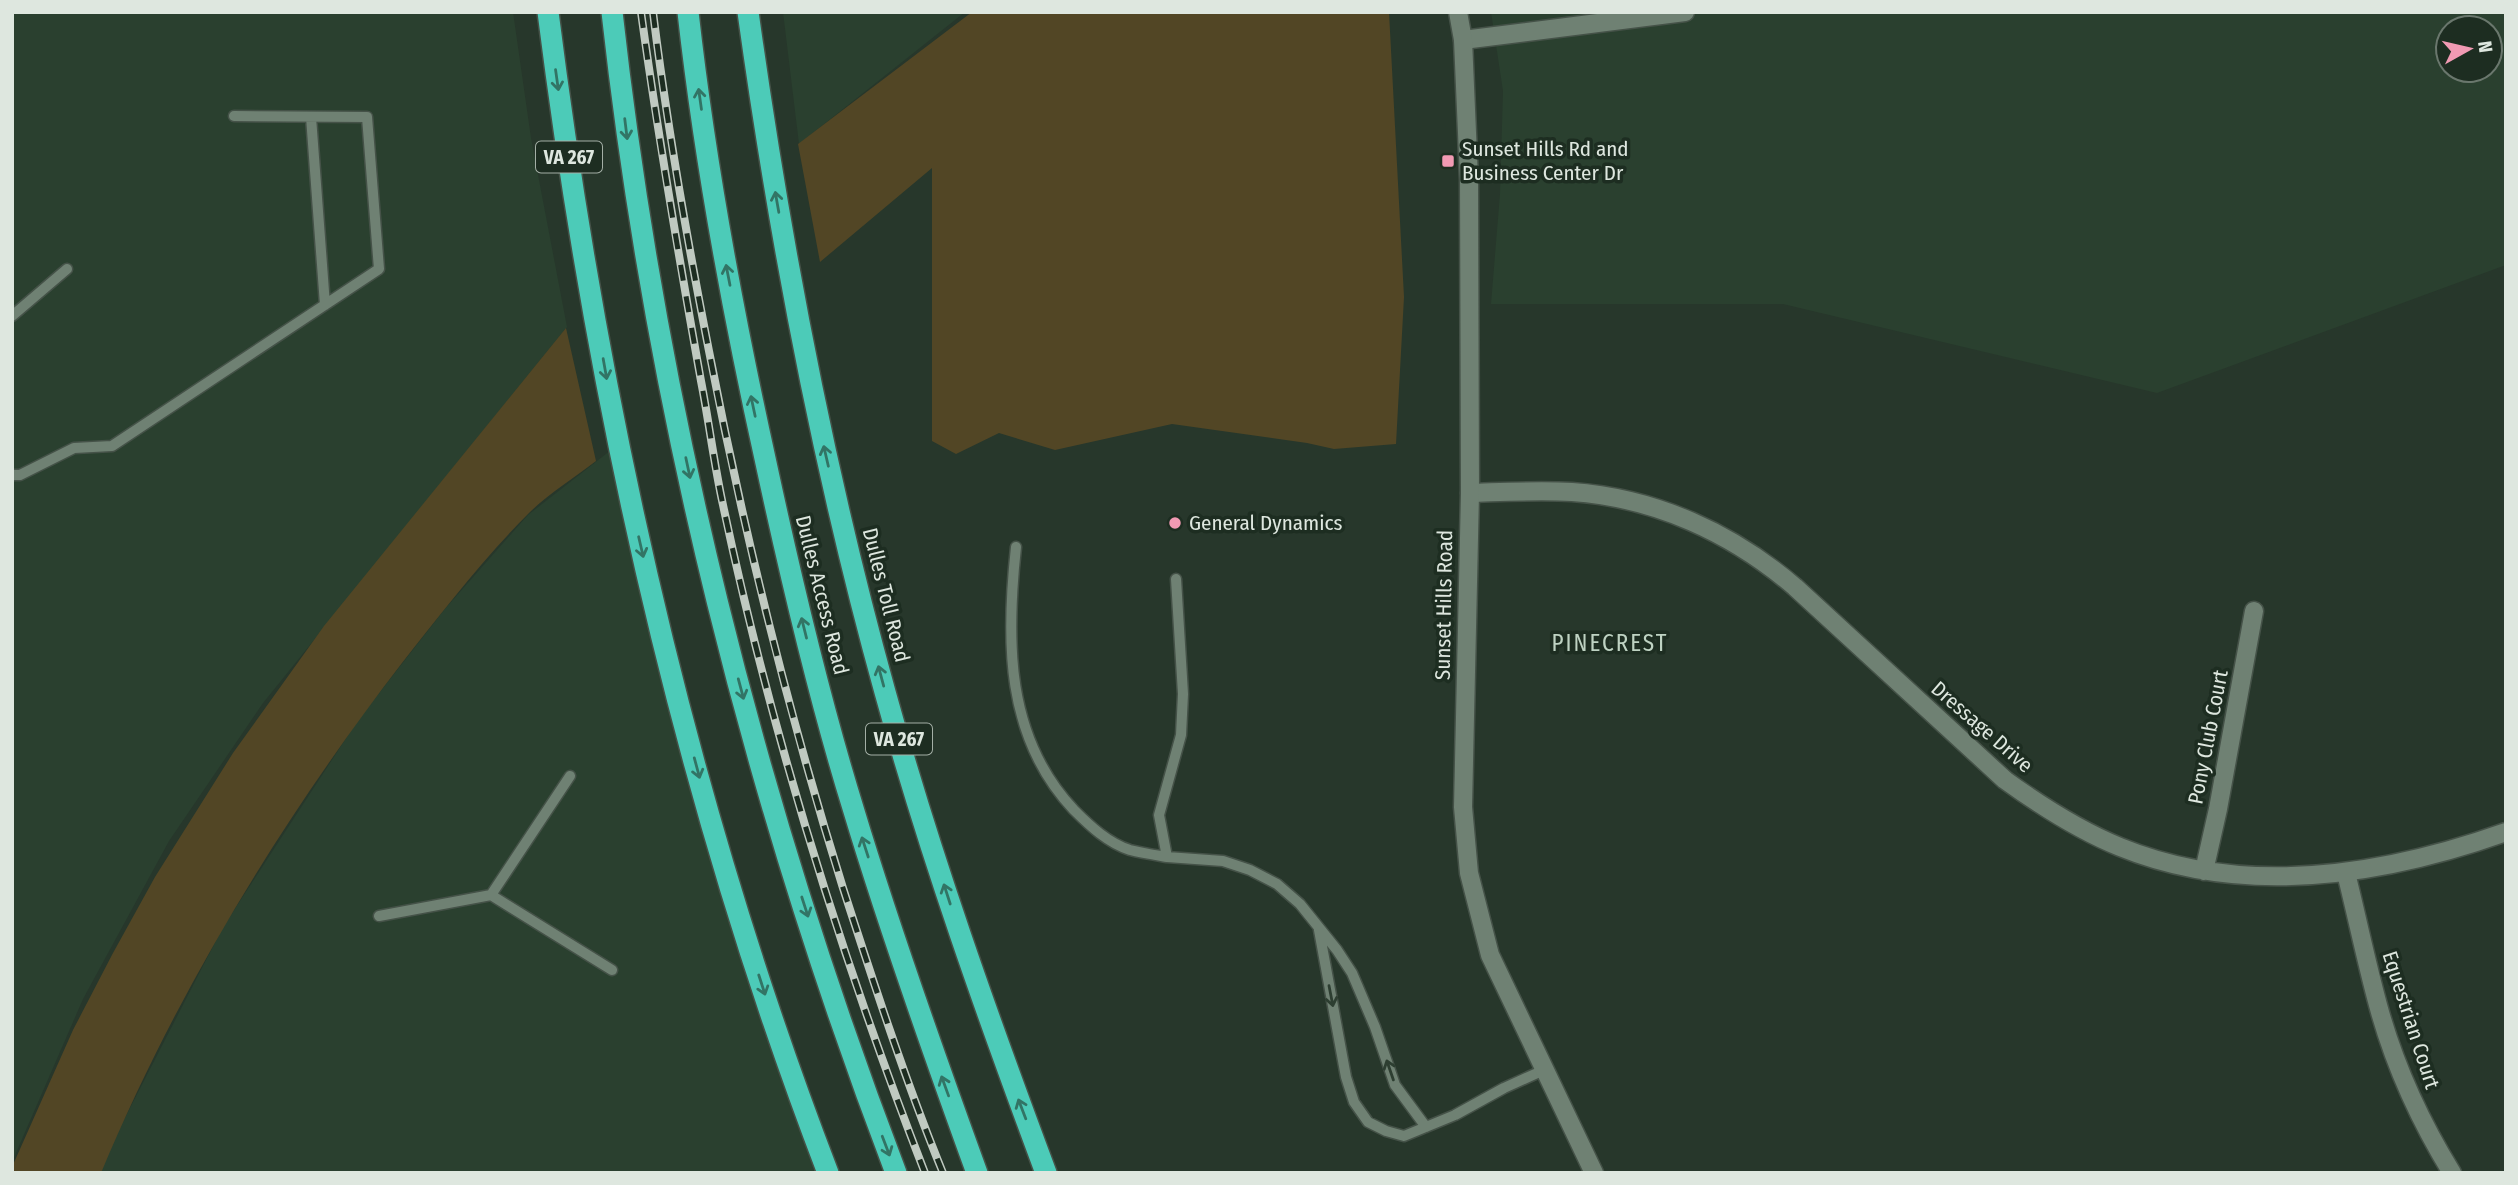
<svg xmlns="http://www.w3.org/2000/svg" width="2518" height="1185" viewBox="0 0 2518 1185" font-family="'Fira Sans Condensed',sans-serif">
	<rect width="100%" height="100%" fill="#27372b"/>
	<path fill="#2a402f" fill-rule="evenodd" d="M12,12H513L531,138L567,327L263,703L169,841L83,999L12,1162Z
		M783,12H965L799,144Z
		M1491,12H2506V265L2157,393L1783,304H1491L1500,194L1503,91ZM2448,28H2490V70H2448Z
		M620,443L675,682L828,1173H100L113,1141L223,927L358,720L444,610L528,515Z"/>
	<path fill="#524625" d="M972,12H1389L1404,297L1396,444L1334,449L1307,443L1172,424L1055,450L999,433L956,454L932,441V168L820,262L798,144Z
		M566,328L596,461C574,478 548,494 529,513C483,559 442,612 402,663C282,819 177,991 101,1173H12V1167L73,1030L113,953L155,877L233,753L324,626Z"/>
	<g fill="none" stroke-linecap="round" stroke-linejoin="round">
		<g stroke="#455248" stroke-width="13">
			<path id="lane" d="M311,117L325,305
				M12,316L67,269
				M12,475H20L74,448L112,446L379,269L367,117L234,116
				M1016,547C1006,640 1005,737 1074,810C1090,826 1108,843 1130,850C1142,853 1155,855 1167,857
				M1176,579L1183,694L1181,735L1159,815L1167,857L1223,861L1250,870L1277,884L1300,904L1337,950L1352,973L1375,1027L1395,1085L1426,1127
				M491,895L570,776
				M379,916L491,895L612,970
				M1319,930L1346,1077L1354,1102L1368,1122L1386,1131L1404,1136L1455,1115L1504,1088L1544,1070"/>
		</g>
		<g stroke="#455248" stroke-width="21">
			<path id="street" d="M1463,40L1685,12
				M1470,493C1504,492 1538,490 1572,492C1656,498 1732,533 1795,587L2005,780C2041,806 2078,830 2120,847C2245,898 2382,876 2506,832
				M2204,871L2218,809L2254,611
				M2346,873C2357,917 2366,961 2378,1005C2394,1064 2420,1121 2452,1173"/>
		</g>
		<g stroke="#455248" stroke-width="21">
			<path id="secondary" d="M1458,12L1463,40L1469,179L1470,493L1463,807L1469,873L1490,955L1594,1173"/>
		</g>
		<g stroke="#455248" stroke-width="24">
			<path id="highway" d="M548,12C598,407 685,801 828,1173
				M612,12C656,408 754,801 896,1173
				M688,12C705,164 733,314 766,463C791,579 818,695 853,808C890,931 933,1052 977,1173
				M748,12C780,242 823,469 885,692C930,855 987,1015 1046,1173"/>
		</g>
		<use href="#lane" stroke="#6f8173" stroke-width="10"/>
		<use href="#street" stroke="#6f8173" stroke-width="18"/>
		<use href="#secondary" stroke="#6f8173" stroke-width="18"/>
		<use href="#highway" stroke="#4ccbb8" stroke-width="21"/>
		<g stroke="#c0cac1" stroke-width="8">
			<path id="rail" d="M641,12C658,136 679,258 701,381C709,422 714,464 723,505C771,732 841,957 925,1173
				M653,12C667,126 687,239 709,351C744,533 788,712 843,888C874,984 905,1080 943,1173"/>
		</g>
		<use href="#rail" stroke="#1d2d21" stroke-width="5" stroke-dasharray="16" stroke-linecap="butt"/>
	</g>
	<defs><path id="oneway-shaft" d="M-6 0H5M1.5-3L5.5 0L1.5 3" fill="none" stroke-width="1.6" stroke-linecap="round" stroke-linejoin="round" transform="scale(1.75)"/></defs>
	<g stroke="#327465">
		<use href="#oneway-shaft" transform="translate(557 80) rotate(82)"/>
		<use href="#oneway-shaft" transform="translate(700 99) rotate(-98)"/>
		<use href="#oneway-shaft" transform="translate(626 129) rotate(83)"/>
		<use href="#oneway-shaft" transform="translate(777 202) rotate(-100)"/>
		<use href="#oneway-shaft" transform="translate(728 275) rotate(-101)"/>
		<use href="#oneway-shaft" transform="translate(605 369) rotate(80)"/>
		<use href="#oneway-shaft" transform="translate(753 406) rotate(-102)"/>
		<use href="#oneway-shaft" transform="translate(826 456) rotate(-103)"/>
		<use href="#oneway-shaft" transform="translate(688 468) rotate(78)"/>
		<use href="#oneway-shaft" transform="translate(641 547) rotate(77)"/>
		<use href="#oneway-shaft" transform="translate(804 628) rotate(-104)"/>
		<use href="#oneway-shaft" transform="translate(881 676) rotate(-105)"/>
		<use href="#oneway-shaft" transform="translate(741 689) rotate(75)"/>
		<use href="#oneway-shaft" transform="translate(697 768) rotate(75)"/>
		<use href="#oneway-shaft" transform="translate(865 847) rotate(-108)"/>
		<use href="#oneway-shaft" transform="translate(947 894) rotate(-108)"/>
		<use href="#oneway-shaft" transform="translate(805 907) rotate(72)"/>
		<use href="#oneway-shaft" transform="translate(762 985) rotate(72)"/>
		<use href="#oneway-shaft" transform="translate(945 1086) rotate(-110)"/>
		<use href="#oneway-shaft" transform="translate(1022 1109) rotate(-111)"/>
		<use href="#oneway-shaft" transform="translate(886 1146) rotate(69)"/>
	</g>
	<g stroke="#2d3e31">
		<use href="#oneway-shaft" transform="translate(1331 996) rotate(79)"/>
		<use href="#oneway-shaft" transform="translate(1390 1070) rotate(-109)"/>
	</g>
	<g fill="#f19ab3" stroke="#1d2d21" stroke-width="2.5">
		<rect x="1441" y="154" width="14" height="14" rx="3.5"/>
		<circle cx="1175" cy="523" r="7"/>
	</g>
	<g text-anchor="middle" stroke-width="7" stroke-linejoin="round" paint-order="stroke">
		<g fill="#1d2d21" stroke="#a4afa6" stroke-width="2">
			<rect x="536" y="141.5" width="66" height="31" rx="5"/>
			<rect x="866" y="723.5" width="66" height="31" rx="5"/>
		</g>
		<g font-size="19" font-weight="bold" fill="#dee7df">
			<text x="569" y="164">VA 267</text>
			<text x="899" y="746">VA 267</text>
		</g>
		<g font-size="21" fill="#dee7df" stroke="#1d2d21" text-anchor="start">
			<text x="1462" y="156">Sunset Hills Rd and<tspan x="1462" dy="24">Business Center Dr</tspan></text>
			<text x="1189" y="530">General Dynamics</text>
		</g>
		<g font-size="21" fill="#dee7df" stroke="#1d2d21">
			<text transform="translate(822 595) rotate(76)" y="7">Dulles Access Road</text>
			<text transform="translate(886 595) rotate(76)" y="7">Dulles Toll Road</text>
			<text transform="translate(1444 605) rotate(-89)" y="7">Sunset Hills Road</text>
			<text transform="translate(1982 727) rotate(41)" y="7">Dressage Drive</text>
			<text transform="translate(2208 737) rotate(-79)" y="7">Pony Club Court</text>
			<text transform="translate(2411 1020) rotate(72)" y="7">Equestrian Court</text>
		</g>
		<g font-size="23" letter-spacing="2" fill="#bed2c2" stroke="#1d2d21">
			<text x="1610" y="651">PINECREST</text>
		</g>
	</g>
	<rect width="2518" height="1185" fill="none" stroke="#dee7df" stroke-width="28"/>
	<g transform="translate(2469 49) rotate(82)"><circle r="33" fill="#1d2d21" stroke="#6a776d" stroke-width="2"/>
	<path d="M0-5L12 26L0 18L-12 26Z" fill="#f19ab3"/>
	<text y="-10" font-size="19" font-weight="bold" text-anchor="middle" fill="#dee7df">N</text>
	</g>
</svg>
